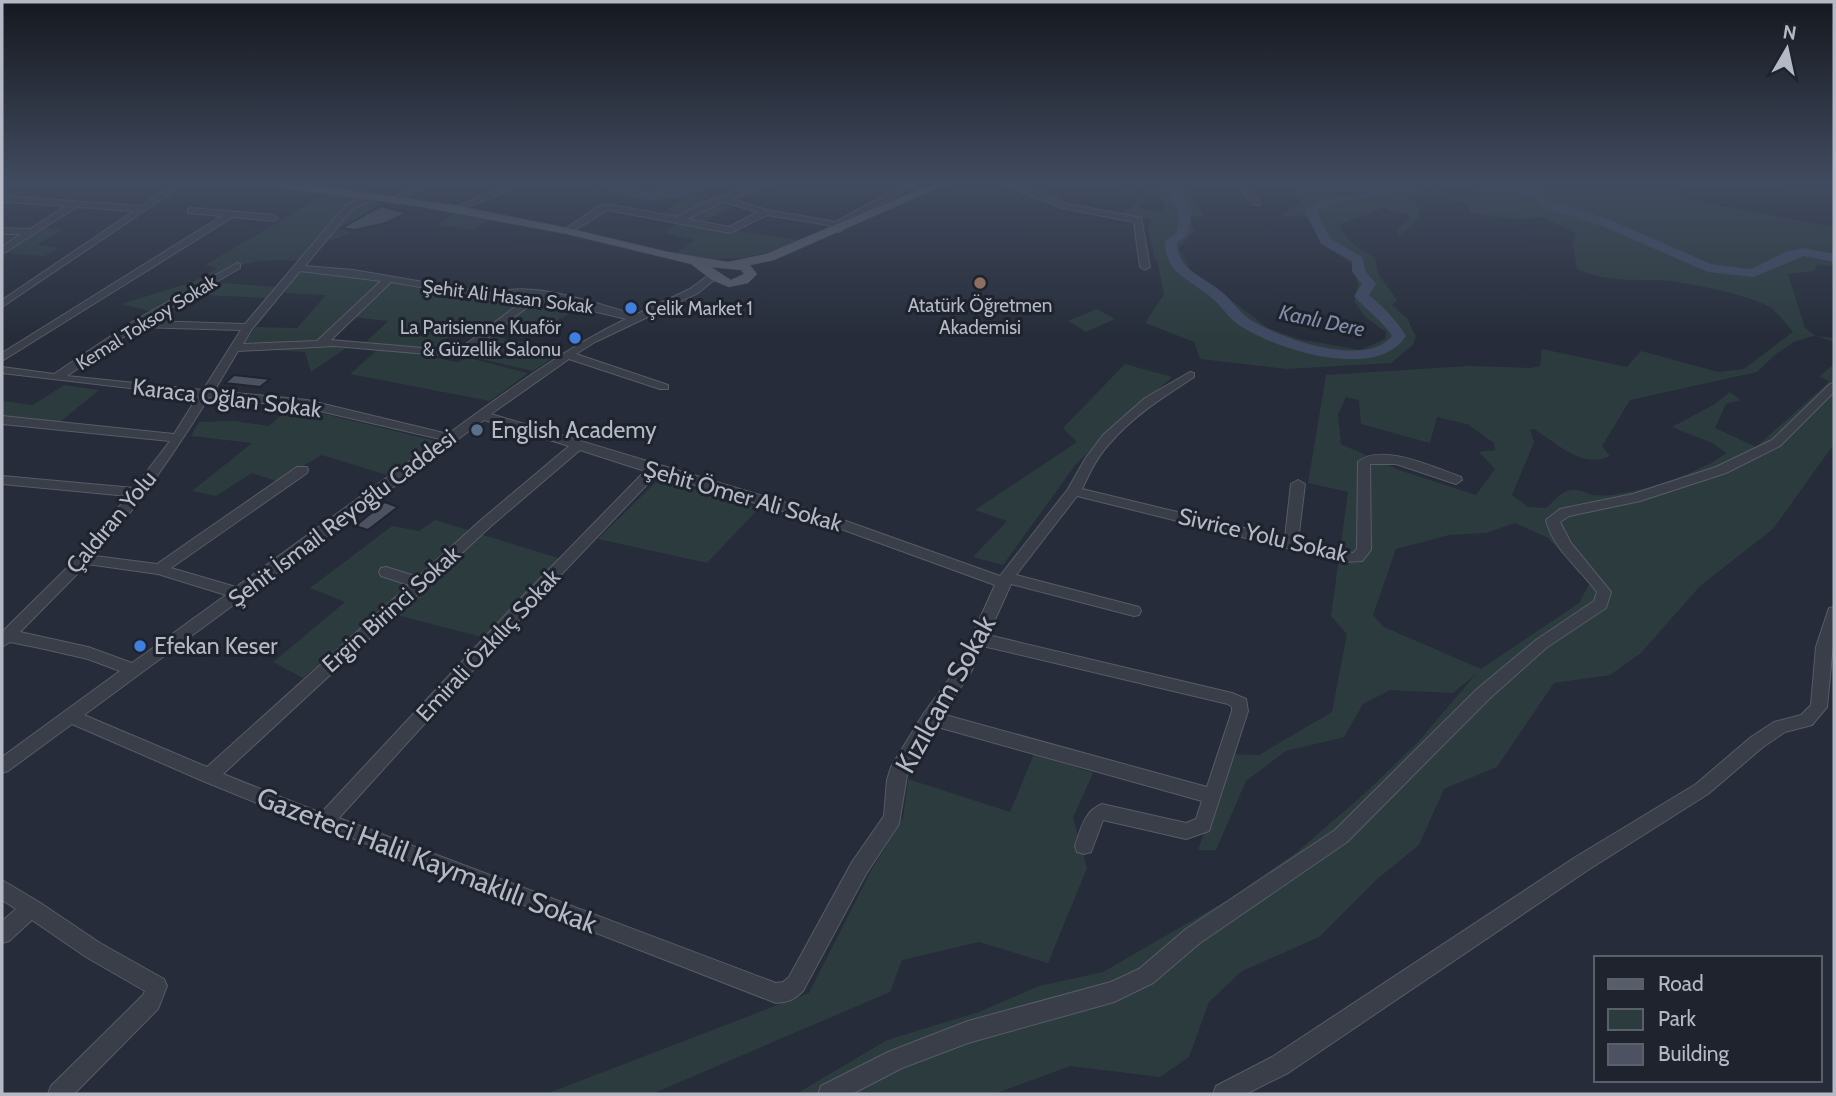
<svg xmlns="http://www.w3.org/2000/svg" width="1836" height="1096" viewBox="0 0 1836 1096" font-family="Cabin,sans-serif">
	<rect width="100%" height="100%" fill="#262c39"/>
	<path fill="#2c3c3e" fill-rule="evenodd" d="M594,184H722L686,194L732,207L697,225L798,240C749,261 729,263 676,253L695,240L665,233L684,219L660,214L681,200C670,196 664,200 653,200C633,201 612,192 594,184Z
		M1009,184L1059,195L1057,198L1073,204L1122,213L1136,204V198L1111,184H1120L1147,198L1140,207L1141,210L1165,212L1164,202L1147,193L1144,184H1185L1205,217L1190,216L1194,232L1179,248L1190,269L1268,328L1298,339L1360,350L1385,339L1386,332L1365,317L1354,301L1358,285L1353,265L1327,247L1305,216H1280L1301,202L1285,184H1426L1422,191L1412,198C1429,218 1412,223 1399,237L1397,229L1411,218L1407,214L1395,213L1384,208L1340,224C1344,241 1361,249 1375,258L1378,274L1397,300L1392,305L1407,318L1416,337L1413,345L1391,363L1287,369L1200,359L1194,342L1145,323L1164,294L1158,264L1155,260L1148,230L1151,219L1069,205Z
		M1464,184H1672L1690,200L1834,227V266L1817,265L1814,271L1788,274L1805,328L1816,336L1834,338V342L1816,336L1809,337L1794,342L1776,354L1757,372L1630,400L1602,446L1610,456C1583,470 1555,442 1534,429L1530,430L1534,442L1512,495L1528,507L1546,508C1552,503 1560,493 1567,491C1578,487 1584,493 1593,495C1622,500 1705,472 1726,453L1712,443L1672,427L1715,404L1730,392L1741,400L1726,404L1715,428L1756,447L1830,381L1819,377L1834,364V444L1773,529L1700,586L1641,653L1610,675L1554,683L1497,767L1444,789L1419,845L1376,880L1319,937L1242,971L1209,1002L1189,1057L1160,1077L1070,1066L994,1094H796L887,1040L979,1012L1039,986L1103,972L1226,901L1297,852L1364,794L1418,742L1476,674L1453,693L1390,690L1363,704L1344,737L1286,751L1246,781L1216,850H1198L1232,754L1259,755L1332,712L1347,634L1331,616L1348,492L1308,483L1326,375L1468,366L1531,368L1540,366L1542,349L1627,367L1641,351L1718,372L1744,369L1793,332C1786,324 1779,314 1771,308C1756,296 1678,280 1656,280C1630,280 1602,281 1577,269L1573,244L1576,233L1543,217L1515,219L1470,213L1467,203L1452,201L1432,192L1431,187L1447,193L1480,198L1478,193ZM1346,397L1359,400L1361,424L1430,443L1437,417L1467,424L1494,443L1495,450L1479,452L1495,469L1476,495L1399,470L1341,444L1338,415ZM1515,523L1548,538L1590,583L1579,603L1481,669L1384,627L1373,615L1396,549L1449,535L1486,533Z
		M326,194L384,203L340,229L353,233L328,241L308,261C261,260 249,257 207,282L278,287L266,298L182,294L149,311L121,304L193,282L217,268L205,265Z
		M452,214L488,220L472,230L437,225Z
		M40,228L63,229L37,245L59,248L44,256L2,253V237C15,229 23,240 40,228Z
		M304,267L450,294L516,301L540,299L579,309L522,338L495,333L500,328L465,324L426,356L457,362L469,358L528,373L490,401L350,374L384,344L366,342L388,321L343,316L316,346L346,348L311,372L305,352L259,349V344L244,343L256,327L297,328L326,295L284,293Z
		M1097,309L1115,319L1086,332L1068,321Z
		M492,336L564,350L533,371L467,356Z
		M1125,364L1172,377L1076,464L1003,565L973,557L1007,521L975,510L1077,442L1063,428Z
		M64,385L99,390L60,422L2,417V401L33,405Z
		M291,406L436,441L387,475L322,455L276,481L252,473L216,496L192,491L252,443L191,436L199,422L234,421L269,426Z
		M659,479L759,508L707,563L598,539Z
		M435,520L561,559L485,638L382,611L303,678L273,662L345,602L310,588L392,526L419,531Z
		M1034,754L1093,773L1073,818L1087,868L1048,963L979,942L902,960L890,992L652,1094H546L809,993L872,869L903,819L908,779L1010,812Z"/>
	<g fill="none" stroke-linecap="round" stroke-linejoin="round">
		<path fill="#3f4962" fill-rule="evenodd" d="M603,184C617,184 626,192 640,192C665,193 688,184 713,184C690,201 623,207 603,184Z
			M1163,184H1175L1192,212L1188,235L1177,243C1178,271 1204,277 1222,292C1232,300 1238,311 1249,319C1279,338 1365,369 1392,336C1383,321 1366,310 1354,296L1362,284L1352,272V261L1321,244L1305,211L1323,198L1374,192L1377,191V184H1390L1388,196L1337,202L1317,212L1331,239L1362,257L1366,272L1376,284L1369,295C1383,307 1397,320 1406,336C1377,382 1276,350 1239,325C1228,318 1223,307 1213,299C1192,280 1164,274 1165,241L1176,233C1183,212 1173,202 1163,184Z
			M1507,184H1522L1559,203L1610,220L1711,264L1751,269L1785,252L1804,248L1834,254V262L1804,256L1753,277L1708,272L1602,226L1551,209Z"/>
	</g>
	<path fill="#4c5261" stroke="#202530" stroke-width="2" d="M381,206L407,213L386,223L355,230L342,228Z
		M234,375L270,379L260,387L225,383Z
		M385,502L398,507L368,530L355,526Z"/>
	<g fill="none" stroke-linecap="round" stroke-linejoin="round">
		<g stroke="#575c67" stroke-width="2">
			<path id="minor" d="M174,184H184L2,307V300L134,211L77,207L2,254V247L21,234H2V228L30,229L66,206L2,202V196L141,206Z
				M419,184H430L399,200L392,198Z
				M513,184H525L457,211L450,209Z
				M761,184H774L732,199L767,210L836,222L905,184H916L841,226L844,229L839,232L828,225L767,215L730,233L608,210L570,233L562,231L596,208L607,204L677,217L707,201ZM723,202L758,212L729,227L687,219Z
				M1001,184H1013L1068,204L1141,218L1150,267L1145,270L1140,267L1134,222L1063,208Z
				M1237,184H1246L1260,203L1259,205H1253Z
				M374,193L378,196L377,198L352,209L305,266L353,270L494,294C499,293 505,291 510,290C540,285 605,305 635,315L690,289L710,274L719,276L698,293L595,342L576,354L668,385V389H660L569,359L491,414L843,520L1000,576L1068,489L1085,459L1103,435L1145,398L1190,372L1194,373V377C1165,396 1134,415 1111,442C1098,455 1090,472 1082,489L1285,538L1291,484L1298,480L1305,484L1298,541L1353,553L1357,549L1358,462C1380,442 1435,468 1461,477L1462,480L1456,484L1396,464H1370L1371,550L1362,561L1343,562L1077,496L1016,575L1139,607L1141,611L1139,615L1134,616L1011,584L988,635L1232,693L1246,699L1248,711L1209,831L1186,839L1103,820L1091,852L1084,854L1077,852L1075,846C1081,829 1084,811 1102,804L1186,823L1196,819L1202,801L934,726L908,769L899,824L866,874L803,991C794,1000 788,1002 776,1003L347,836L318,828L203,781L72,724L8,771L2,773V757L120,671L88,659L40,648L10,642L2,647V632L79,556L128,496L2,484V476L134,488L170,441L2,424V416L174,434L198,396L2,373V367L54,374L132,322L237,263L240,264V268L149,321L245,324L346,205ZM300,271L381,281L317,341L243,344L252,329ZM391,282L494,300L511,296L528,297L457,351L331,340ZM539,298L626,319C562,350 506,392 448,434L307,400L214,391L238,351L334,346L463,357ZM138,327L241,330L203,390L67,376ZM209,397L307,408L440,439L236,587L171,568L307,473L308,470L307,467H297L157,564L95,556C137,506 175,453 209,397ZM484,420L569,446L481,520L418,577L386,567L381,568L379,572L381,576L409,585L207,767L84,715ZM580,450L645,471L524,595L321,813L223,774L491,526ZM657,474L833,526L995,585L958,667L924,713L891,767L887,780L884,816L852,862L789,977L783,982L776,983L339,818L534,603ZM87,564L158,574L226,595L132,663L88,647L20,632ZM983,646L1228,704L1232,707V711L1207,787L942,714L970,674Z
				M191,208L273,215L278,218L273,221L233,217L2,361V353L222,216L188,213V209Z
				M1834,383V392L1780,446L1726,473L1640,501L1569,516L1560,522L1571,543L1611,592L1606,608L1546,648L1489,699L1347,842L1200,943L1153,983L1114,1002L968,1043L902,1068L852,1094H818L821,1086L888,1052L968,1021L1111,982L1139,969L1186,929L1335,830L1477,689L1536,640L1594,601L1597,592C1580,569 1553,549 1546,520L1560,509L1633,494L1716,467L1772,440L1830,384Z
				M1834,607V634L1827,707L1812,725L1785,732L1763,747L1708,794L1588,870L1288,1073L1246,1094H1213L1216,1086L1272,1057L1574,858L1696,784L1751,737L1774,722L1801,715L1811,705L1816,647L1829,608Z
				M2,880L39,902L100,943L164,979L167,986L158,1009L74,1094H48L51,1086L143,995L145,991L86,957L32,920L9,941L2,943V921L16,909L2,900Z"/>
		</g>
		<g stroke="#424752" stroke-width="1">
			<path id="major" d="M271,184L313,185L459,206L567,228L668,252L728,262L766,254L933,184H947L774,260L750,265L757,274L748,283L729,287L712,280L691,264L567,234L422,207L276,187ZM711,267L741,270L744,274L731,280Z"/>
		</g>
		<use href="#minor" fill="#393e49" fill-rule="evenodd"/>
		<use href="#major" fill="#575d69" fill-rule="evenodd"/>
	</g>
	<linearGradient id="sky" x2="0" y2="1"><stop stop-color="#15181f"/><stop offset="0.54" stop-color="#414b5f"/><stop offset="1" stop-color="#414b5f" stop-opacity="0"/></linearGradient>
	<rect width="1836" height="338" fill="url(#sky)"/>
	<circle fill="#8d6e63" stroke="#1e232e" stroke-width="2.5" cx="980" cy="283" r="7"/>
	<g fill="#3f7fe0" stroke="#1e232e" stroke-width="2.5">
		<circle cx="631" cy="308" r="7"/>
		<circle cx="575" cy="338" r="7"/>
		<circle cx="140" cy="646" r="7"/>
	</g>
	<circle fill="#5c6f8a" stroke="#1e232e" stroke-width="2.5" cx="477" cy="430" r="7"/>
	<g text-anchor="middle" stroke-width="6" stroke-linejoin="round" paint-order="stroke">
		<g font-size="19" fill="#b4b9c5" stroke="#1e232e">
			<text transform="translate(508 296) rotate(7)" y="7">Şehit Ali Hasan Sokak</text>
			<text transform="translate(146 322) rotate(-32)" y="7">Kemal Toksoy Sokak</text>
		</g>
		<g font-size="19" fill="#b4b9c5" stroke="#1e232e">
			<text x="980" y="312">Atatürk Öğretmen<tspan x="980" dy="22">Akademisi</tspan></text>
			<text x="645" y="315" text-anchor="start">Çelik Market 1</text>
			<text x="561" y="334" text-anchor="end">La Parisienne Kuaför<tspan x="561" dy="22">&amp; Güzellik Salonu</tspan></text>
		</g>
		<g font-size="21" font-style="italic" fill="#808da9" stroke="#1e232e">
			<text transform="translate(1322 321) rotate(12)" y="7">Kanlı Dere</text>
		</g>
		<g font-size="23" fill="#b4b9c5" stroke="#1e232e">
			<text transform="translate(227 398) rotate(7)" y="8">Karaca Oğlan Sokak</text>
			<text transform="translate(743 496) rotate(16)" y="8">Şehit Ömer Ali Sokak</text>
			<text transform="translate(342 518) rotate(-37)" y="8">Şehit İsmail Reyoğlu Caddesi</text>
			<text transform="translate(111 522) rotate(-50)" y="8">Çaldıran Yolu</text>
			<text transform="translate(1263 535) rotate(13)" y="8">Sivrice Yolu Sokak</text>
			<text transform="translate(391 609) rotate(-42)" y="8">Ergin Birinci Sokak</text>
			<text transform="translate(488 645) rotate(-47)" y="8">Emirali Özkılıç Sokak</text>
		</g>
		<g font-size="23" fill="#b4b9c5" stroke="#1e232e" text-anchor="start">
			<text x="491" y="438">English Academy</text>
			<text x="154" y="654">Efekan Keser</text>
		</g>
		<g font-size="28" fill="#b4b9c5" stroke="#1e232e">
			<text transform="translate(945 694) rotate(-61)" y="10">Kızılcam Sokak</text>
			<text transform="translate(427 860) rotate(21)" y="10">Gazeteci Halil Kaymaklılı Sokak</text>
		</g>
	</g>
	<rect width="1836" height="1096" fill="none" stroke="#b4b9c5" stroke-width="7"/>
	<rect x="1594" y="956" width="228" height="126" fill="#1e232e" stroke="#5a5f6a" stroke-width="2"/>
	<rect x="1608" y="979" width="35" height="10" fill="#575d69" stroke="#5a5f6a" stroke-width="2"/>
	<text x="1658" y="991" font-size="21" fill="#b4b9c5">Road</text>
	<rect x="1608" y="1009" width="35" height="21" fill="#2c3c3e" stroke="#5a5f6a" stroke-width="2"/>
	<text x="1658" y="1026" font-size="21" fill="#b4b9c5">Park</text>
	<rect x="1608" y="1044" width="35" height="21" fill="#4c5261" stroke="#5a5f6a" stroke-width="2"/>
	<text x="1658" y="1061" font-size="21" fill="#b4b9c5">Building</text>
	<g transform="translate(1787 49) rotate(9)" stroke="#1e232e" stroke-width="5" paint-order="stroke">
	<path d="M0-5L12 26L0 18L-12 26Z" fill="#b4b9c5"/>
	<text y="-10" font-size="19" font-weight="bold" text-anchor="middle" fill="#b4b9c5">N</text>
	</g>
</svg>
